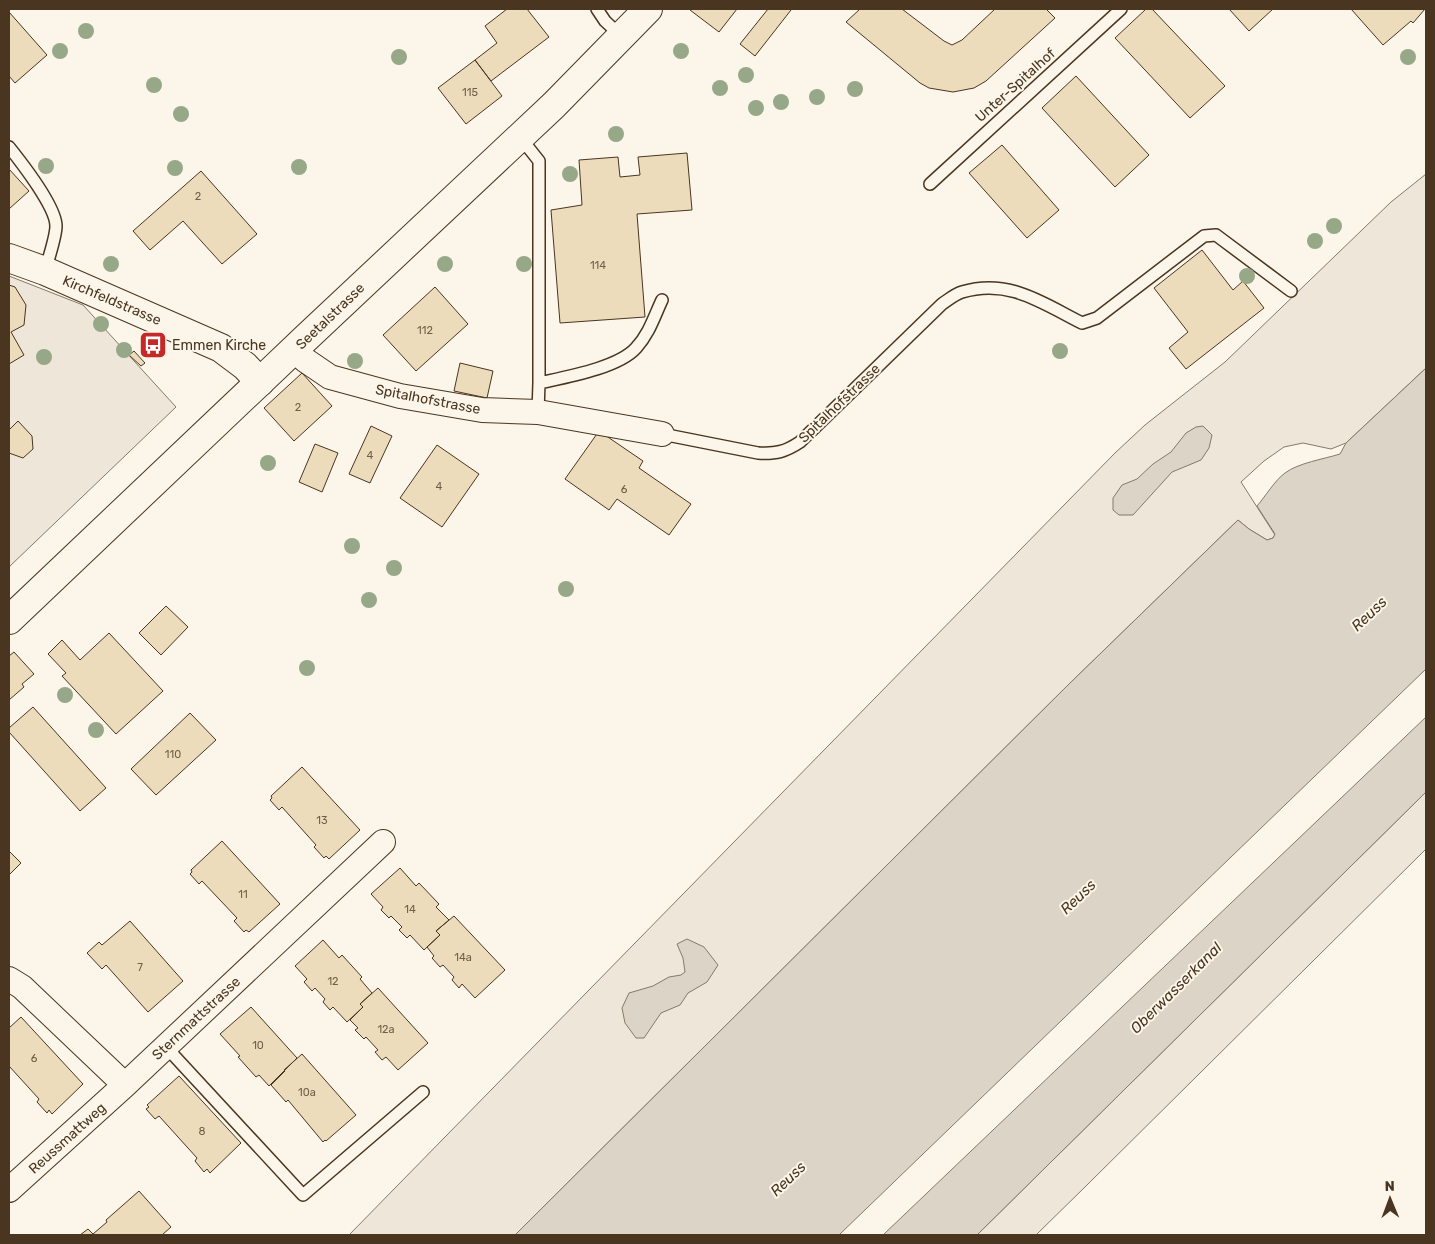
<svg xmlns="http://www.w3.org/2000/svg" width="1435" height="1244" viewBox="0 0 1435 1244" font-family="Rubik,sans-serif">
	<rect width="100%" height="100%" fill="#fbf6e9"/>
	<path fill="#ede6d9" stroke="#887966" d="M1426,174V368L1346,443L1331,449L1303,443L1284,447L1264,461L1241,482L1275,535L1273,538L1267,540L1249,529L1238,520L1067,686L515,1235H349L1115,453L1145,425L1225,362L1391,202Z
		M9,276L83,305L176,407L9,567Z
		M1426,792V849L1087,1185L1036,1235H977Z"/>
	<path fill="#dcd4c6" stroke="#887966" d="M1426,368V669L839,1235H515L1067,686L1238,520L1249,529L1267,540L1273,538L1275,534L1257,506C1265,497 1275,480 1285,473C1298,463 1324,459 1340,454L1346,443Z
		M1203,426L1212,435L1209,448L1201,460L1172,472L1133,515H1119L1113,510V498L1122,485L1137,479L1153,464L1171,452L1186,433L1196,427Z
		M1426,717V792L977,1235H883Z
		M687,939L704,947L718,965L707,982L688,993L680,1005L661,1013L644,1038H636L625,1023L622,1008L629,993L653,986L669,977L681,975L685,972L683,958L677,944Z"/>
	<path fill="#ecdcbc" stroke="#4a3520" d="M507,9H527L549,37L491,81L475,60L497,43L485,26Z
		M691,9H737L719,32L690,10Z
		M768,9H789L791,10L755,56L740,44Z
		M860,9H902L944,41L952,45L962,40L995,9H1046L1055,18L986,81L974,88L953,92L929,88L920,83L846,22Z
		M1146,9H1152L1225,86L1190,118L1115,38Z
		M1229,9H1273L1249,31Z
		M1351,9H1425L1413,23L1411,21L1383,45Z
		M9,12L47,55L15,83L9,76Z
		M475,60L502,96L466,124L438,88Z
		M1076,76L1149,155L1115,187L1042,108Z
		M1002,145L1059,210L1027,238L969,173Z
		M687,153L692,210L637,214L645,317L560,323L551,210L582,205L579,160L618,157L620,177L640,175L638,157Z
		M9,169L29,191L9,209Z
		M201,171L257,234L222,264L183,221L150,250L133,231Z
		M1202,250L1233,290L1243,281L1264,308L1186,369L1169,348L1188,332L1154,288Z
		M9,285L15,287L26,305L24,325L11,332L24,355L9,364Z
		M435,287L468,324L416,371L383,335Z
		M134,351L145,363L141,366L129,355Z
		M460,363L493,371L487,398L454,391Z
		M302,373L332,406L294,441L264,408Z
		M18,421L32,436L33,449L23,458L9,453V430Z
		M371,426L392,436L370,483L349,474Z
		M599,431L643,461L639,468L691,504L669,535L617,499L609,510L565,479Z
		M315,444L338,453L322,492L299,482Z
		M437,445L479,474L442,527L400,498Z
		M166,606L188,627L161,655L139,633Z
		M109,633L163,691L116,734L62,676L66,673L48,654L62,640L80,660Z
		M14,652L34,674L22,684L24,687L9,700V656Z
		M33,707L106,788L80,811L9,732V728Z
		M190,713L216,740L156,795L131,769Z
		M302,767L360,830L329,859L326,856L324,858L314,847L316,845L282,807L279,810L270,800L272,798L271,796Z
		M222,841L280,904L249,932L246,930L244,932L234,921L237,918L202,881L199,884L190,874L192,872L191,870Z
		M9,851L21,863L9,875Z
		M400,868L416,886L419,883L439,904L436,907L449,920L436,931L440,935L424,950L410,935L407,938L399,930L402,927L391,916L389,918L381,910L383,907L371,894Z
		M454,916L505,970L475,998L462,984L459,988L452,980L454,977L443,965L440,967L432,958L434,956L427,947L440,935L436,931Z
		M130,921L183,981L148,1012L106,965L102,969L87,953L99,942L102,945Z
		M323,940L339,958L342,955L362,977L360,979L372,993L360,1004L363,1007L347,1022L333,1007L330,1010L323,1002L325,999L315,988L312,991L304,982L307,979L295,966Z
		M378,988L428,1043L398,1070L386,1057L382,1060L375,1052L378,1050L366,1037L364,1039L355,1030L358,1028L350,1020L363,1007L360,1004Z
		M251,1007L297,1058L269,1086L259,1075L256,1077L238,1057L240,1056L220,1034Z
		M21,1017L83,1084L52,1114L49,1110L47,1113L37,1102L39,1099L9,1066V1028Z
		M302,1054L356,1115L326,1141L325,1140L323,1142L288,1100L286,1102L271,1085L285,1071L284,1070Z
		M179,1076L241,1143L210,1173L207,1169L204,1172L195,1161L197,1158L159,1116L155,1119L146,1109L149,1107L147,1105Z
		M139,1191L171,1227L162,1235H80L88,1229L93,1234L107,1222L106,1220Z"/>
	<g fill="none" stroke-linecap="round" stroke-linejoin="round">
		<g stroke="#4a3520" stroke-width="14">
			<path id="lane" d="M597,9L605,21L622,37
				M520,137L539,161V383L538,412
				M9,147C21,162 56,207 56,226C56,237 48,260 45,271
				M930,184L1121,9
				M539,383C566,377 618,368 636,348C649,334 654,317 662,300
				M662,434L758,453C776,454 785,452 800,442L942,304C948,300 955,294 962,292C1009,278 1042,303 1082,323L1097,318L1204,236L1216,235L1291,291
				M166,1047L303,1195L423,1092"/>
		</g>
		<g stroke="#4a3520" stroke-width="26">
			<path id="street" d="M295,350L305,360L330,377L400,396L482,410L538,412L662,434
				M9,979L22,987L125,1085
				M9,1190L125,1085L383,842"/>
		</g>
		<g stroke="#4a3520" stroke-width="30">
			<path id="secondary" d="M9,258L45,271L221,348L245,366L260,382"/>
		</g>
		<g stroke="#4a3520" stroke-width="30">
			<path id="primary" d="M9,620L307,337L554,105L648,9"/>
		</g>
		<use href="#lane" stroke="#fbf6e9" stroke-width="11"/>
		<use href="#street" stroke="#fbf6e9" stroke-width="24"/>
		<use href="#secondary" stroke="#fbf6e9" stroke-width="28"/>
		<use href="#primary" stroke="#fbf6e9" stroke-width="28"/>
	</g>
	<g fill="#96a887">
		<circle cx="86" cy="31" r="8"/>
		<circle cx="60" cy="51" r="8"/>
		<circle cx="681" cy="51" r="8"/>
		<circle cx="399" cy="57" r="8"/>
		<circle cx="1408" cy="57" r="8"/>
		<circle cx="746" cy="75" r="8"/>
		<circle cx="154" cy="85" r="8"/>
		<circle cx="720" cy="88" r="8"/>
		<circle cx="855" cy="89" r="8"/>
		<circle cx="817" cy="97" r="8"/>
		<circle cx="781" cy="102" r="8"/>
		<circle cx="756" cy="108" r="8"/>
		<circle cx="181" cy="114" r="8"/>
		<circle cx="616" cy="134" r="8"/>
		<circle cx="46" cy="166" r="8"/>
		<circle cx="299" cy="167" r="8"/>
		<circle cx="175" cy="168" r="8"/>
		<circle cx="570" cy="174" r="8"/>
		<circle cx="1334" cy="226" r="8"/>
		<circle cx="1315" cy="241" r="8"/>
		<circle cx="111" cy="264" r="8"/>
		<circle cx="445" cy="264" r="8"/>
		<circle cx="524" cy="264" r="8"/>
		<circle cx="1247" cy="276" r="8"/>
		<circle cx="101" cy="324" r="8"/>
		<circle cx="124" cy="350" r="8"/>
		<circle cx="1060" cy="351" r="8"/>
		<circle cx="44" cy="357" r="8"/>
		<circle cx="355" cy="361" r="8"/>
		<circle cx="268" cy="463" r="8"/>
		<circle cx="352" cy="546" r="8"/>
		<circle cx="394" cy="568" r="8"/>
		<circle cx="566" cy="589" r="8"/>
		<circle cx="369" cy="600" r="8"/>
		<circle cx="307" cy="668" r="8"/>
		<circle cx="65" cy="695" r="8"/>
		<circle cx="96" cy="730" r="8"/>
	</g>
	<defs>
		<g id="bus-square" transform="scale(1.4375)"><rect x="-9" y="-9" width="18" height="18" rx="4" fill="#c62828" stroke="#fbf6e9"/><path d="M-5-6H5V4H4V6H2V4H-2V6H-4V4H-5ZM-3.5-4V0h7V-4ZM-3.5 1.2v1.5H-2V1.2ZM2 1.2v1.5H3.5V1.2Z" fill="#fff"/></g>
	</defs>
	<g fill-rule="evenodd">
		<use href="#bus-square" x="153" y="345"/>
	</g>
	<g text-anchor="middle" stroke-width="4" stroke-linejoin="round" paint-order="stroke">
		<g font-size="11" fill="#725f47">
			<text x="470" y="96">115</text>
			<text x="198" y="200">2</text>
			<text x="598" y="269">114</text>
			<text x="425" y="334">112</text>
			<text x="298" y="411">2</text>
			<text x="370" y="459">4</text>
			<text x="439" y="490">4</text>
			<text x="624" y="493">6</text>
			<text x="173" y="758">110</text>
			<text x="322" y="824">13</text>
			<text x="243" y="898">11</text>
			<text x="410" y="913">14</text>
			<text x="463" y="961">14a</text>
			<text x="140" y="971">7</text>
			<text x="333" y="985">12</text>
			<text x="386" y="1033">12a</text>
			<text x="258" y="1049">10</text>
			<text x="34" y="1062">6</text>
			<text x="307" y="1096">10a</text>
			<text x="202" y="1135">8</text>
		</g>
		<g font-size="14" fill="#4a3520" stroke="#fbf6e9">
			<text transform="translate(1015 85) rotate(-42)" y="5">Unter-Spitalhof</text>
			<text transform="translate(112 300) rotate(23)" y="5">Kirchfeldstrasse</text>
			<text transform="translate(330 316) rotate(-44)" y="5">Seetalstrasse</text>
			<text transform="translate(428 399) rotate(11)" y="5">Spitalhofstrasse</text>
			<text transform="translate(839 403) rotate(-44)" y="5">Spitalhofstrasse</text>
			<text transform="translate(196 1018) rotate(-43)" y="5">Sternmattstrasse</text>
			<text transform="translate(67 1138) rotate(-42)" y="5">Reussmattweg</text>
		</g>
		<g font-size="14" fill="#4a3520" stroke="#fbf6e9" text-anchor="start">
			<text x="172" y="350">Emmen Kirche</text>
		</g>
		<g font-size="15" font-style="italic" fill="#4a3520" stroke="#fbf6e9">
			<text transform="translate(1369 614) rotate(-44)" y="5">Reuss</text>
			<text transform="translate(1078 897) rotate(-44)" y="5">Reuss</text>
			<text transform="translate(1176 988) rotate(-45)" y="5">Oberwasserkanal</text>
			<text transform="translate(788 1179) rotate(-44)" y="5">Reuss</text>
		</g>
	</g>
	<rect width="1435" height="1244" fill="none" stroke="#4a3520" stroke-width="20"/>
	<g transform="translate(1390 1199) rotate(359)" stroke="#fbf6e9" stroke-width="4" paint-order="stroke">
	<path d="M0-4L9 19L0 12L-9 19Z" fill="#4a3520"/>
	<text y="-8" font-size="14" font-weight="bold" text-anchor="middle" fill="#4a3520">N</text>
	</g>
</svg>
